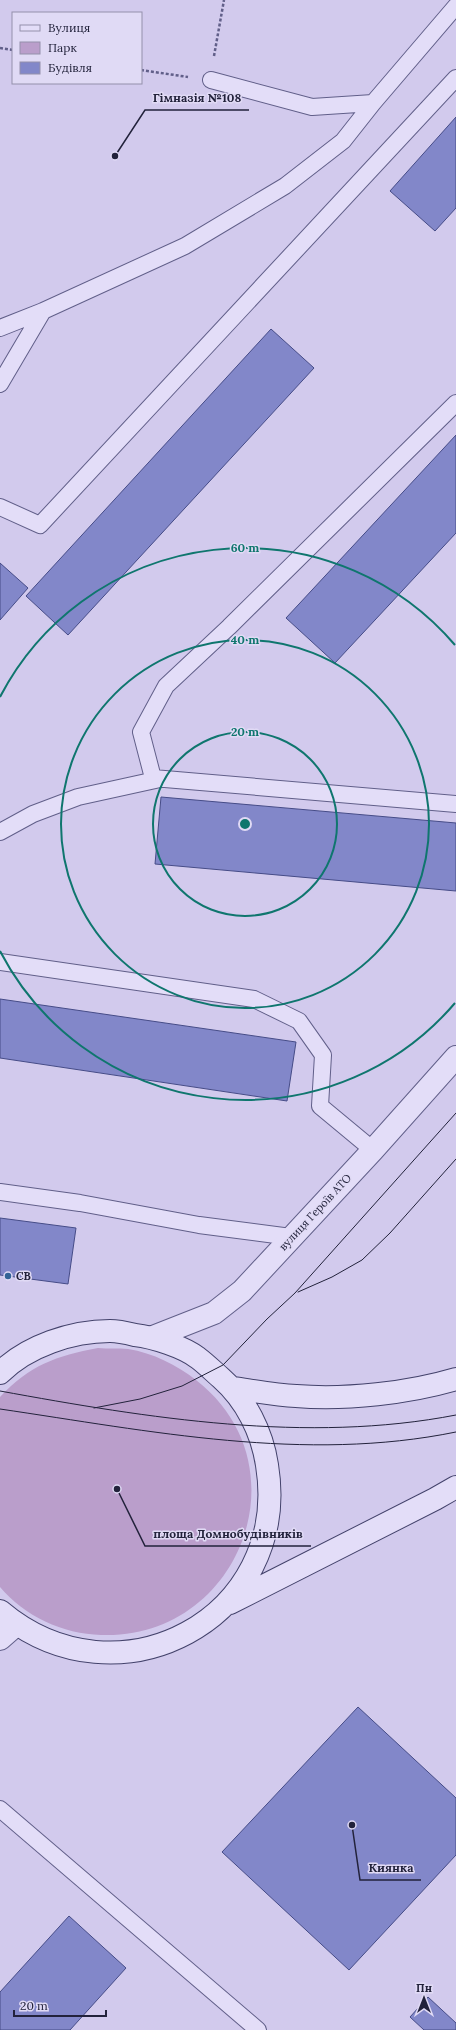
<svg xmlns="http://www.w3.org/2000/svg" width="456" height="2030" viewBox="0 0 456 2030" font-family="Lora,serif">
	<rect width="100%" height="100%" fill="#d2caed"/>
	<path fill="#ba9ecb" d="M98,1348C108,1349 118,1348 128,1349C153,1353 177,1365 196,1380C307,1466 239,1640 101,1635C63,1634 24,1616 0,1587V1397C30,1365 56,1356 98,1348Z"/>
	<path fill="#8287c9" stroke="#464c87" d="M456,117V208L435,231L390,191Z
		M271,329L314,368L68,635L26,596Z
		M456,435V533L335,663L286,618Z
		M0,563L28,588L0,620Z
		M161,797L456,823V891L155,864Z
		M0,999L296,1042L287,1101L0,1058Z
		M0,1218L76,1228L68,1284L0,1275Z
		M358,1707L456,1798V1855L349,1970L222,1852Z
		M69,1916L126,1968L70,2030H0V1992Z
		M428,1997L456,2023V2030H424L410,2017Z"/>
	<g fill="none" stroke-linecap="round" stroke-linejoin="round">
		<g stroke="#615f89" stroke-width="18">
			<path id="service" d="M211,80L312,107L373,103L456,6
				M0,328L43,311L185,246L285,186L343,141L373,103
				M0,384L43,311
				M456,403L229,627L166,686L141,732L153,778L456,804
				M0,507L40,525L456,78
				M0,832L33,814L78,797L160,779
				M0,962L254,999L299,1021L323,1055L320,1106L373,1150
				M0,1192L80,1203L199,1225L291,1237
				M0,1809L258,2030"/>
		</g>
		<g stroke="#615f89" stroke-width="24">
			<path id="tertiary" d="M153,1337L214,1313L242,1291L373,1150L456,1057
				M0,1639L16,1625"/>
		</g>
		<g stroke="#43426b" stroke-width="24">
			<path id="secondary" d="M0,1373C27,1346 72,1331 110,1331C118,1331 127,1333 135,1335C153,1337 184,1347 198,1358C206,1364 213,1371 221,1378C246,1400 262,1432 267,1465C292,1618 118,1711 0,1611
				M233,1388C254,1391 275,1395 296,1396C346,1400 409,1393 456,1379
				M230,1603L435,1499L456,1487"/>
		</g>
		<path stroke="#615f89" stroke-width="2.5" stroke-dasharray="3 2" stroke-linecap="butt" d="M0,48L13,50
			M214,56L224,0
			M141,70L188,77"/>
		<use href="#service" stroke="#e3ddf8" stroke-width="16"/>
		<use href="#tertiary" stroke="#e3ddf8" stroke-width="22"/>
		<use href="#secondary" stroke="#e3ddf8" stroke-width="22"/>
		<path stroke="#22223b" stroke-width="1" d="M298,1292L332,1277L362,1260L390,1233L456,1159
			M0,1391C148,1418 307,1444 456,1415
			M94,1408L140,1399L182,1386L223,1365L267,1319L295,1293L456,1113
			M0,1409C150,1431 305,1463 456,1432"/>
	</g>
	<g fill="none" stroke="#0f766e" stroke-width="2">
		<circle cx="245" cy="824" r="92"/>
		<circle cx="245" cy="824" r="184"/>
		<path d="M455 1003A276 276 0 0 1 0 951M0 697A276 276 0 0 1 455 645"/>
	</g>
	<circle fill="#326396" stroke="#e0daf5" stroke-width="1.5" cx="8" cy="1276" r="4"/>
	<g text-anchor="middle" stroke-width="3" stroke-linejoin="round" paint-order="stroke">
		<g font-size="11" fill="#22223b" stroke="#e0daf5">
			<text transform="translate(315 1212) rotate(-47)" y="4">вулиця Героїв АТО</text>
		</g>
		<g font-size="11" font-weight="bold" fill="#22223b" stroke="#e0daf5" text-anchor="start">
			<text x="16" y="1280">СВ</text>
		</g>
	</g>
	<circle cx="245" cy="824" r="6" fill="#0f766e" stroke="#e0daf5" stroke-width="2"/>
	<g font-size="12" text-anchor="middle" font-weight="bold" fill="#0f766e" stroke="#e0daf5" stroke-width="3" stroke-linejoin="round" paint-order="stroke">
		<text x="245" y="552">60 m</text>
		<text x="245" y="644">40 m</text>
		<text x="245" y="736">20 m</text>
	</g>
	<path fill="none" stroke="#22223b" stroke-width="1.5" d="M115 156L145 110H249M117 1489L145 1546H311M352 1825L360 1880H421"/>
	<g fill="#22223b" stroke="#e0daf5" stroke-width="1.5">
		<circle cx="115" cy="156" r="4"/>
		<circle cx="117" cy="1489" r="4"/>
		<circle cx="352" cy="1825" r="4"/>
	</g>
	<g font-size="12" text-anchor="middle" font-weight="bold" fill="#22223b" stroke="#e0daf5" stroke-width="3" stroke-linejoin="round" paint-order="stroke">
		<text x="197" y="102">Гімназія №108</text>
		<text x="228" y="1538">площа Домнобудівників</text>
		<text x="391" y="1872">Киянка</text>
	</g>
	<rect x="12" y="12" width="130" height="72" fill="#e0daf5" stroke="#9490ab"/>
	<rect x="20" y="25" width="20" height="6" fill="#e3ddf8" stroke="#9490ab"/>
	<text x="48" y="32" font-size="12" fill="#22223b">Вулиця</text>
	<rect x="20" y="42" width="20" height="12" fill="#ba9ecb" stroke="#9490ab"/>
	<text x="48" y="52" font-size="12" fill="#22223b">Парк</text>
	<rect x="20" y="62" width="20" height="12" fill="#8287c9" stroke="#9490ab"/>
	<text x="48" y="72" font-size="12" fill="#22223b">Будівля</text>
	<g transform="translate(424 1998)" stroke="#e0daf5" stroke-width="3" paint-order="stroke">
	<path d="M0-3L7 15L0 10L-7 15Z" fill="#22223b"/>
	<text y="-6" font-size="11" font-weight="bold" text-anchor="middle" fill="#22223b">Пн</text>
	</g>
	<path d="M14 2010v6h92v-6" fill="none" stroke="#22223b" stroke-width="2"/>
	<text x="20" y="2010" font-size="12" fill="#22223b" stroke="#e0daf5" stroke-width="3" paint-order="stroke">20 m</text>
</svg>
